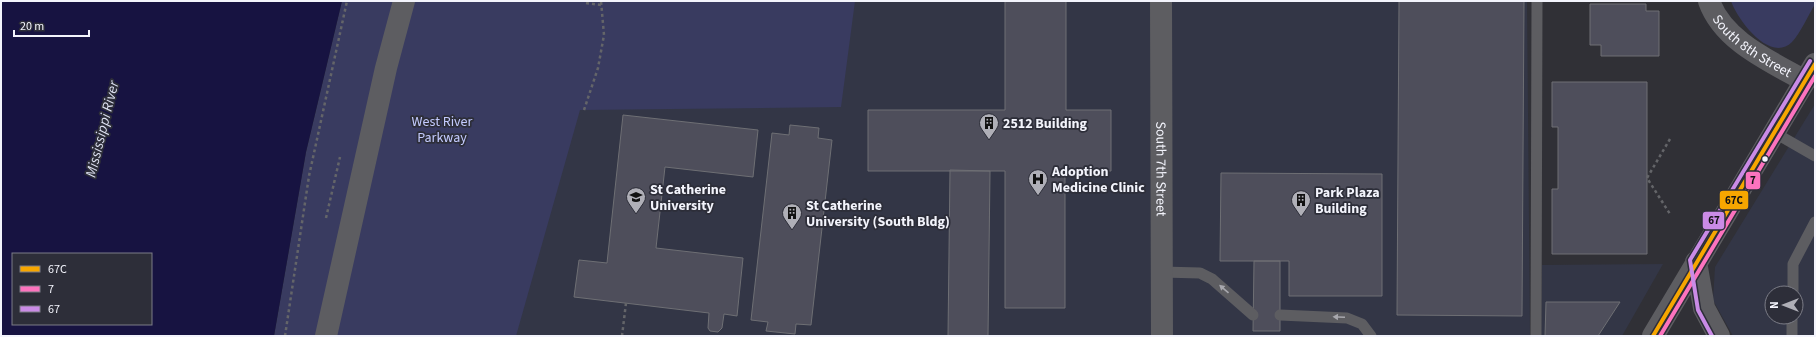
<svg xmlns="http://www.w3.org/2000/svg" width="1816" height="337" viewBox="0 0 1816 337" font-family="'Source Sans 3',sans-serif">
	<rect width="100%" height="100%" fill="#303036"/>
	<path fill="#333646" fill-rule="evenodd" d="M846,1H1527L1530,336H503L577,77Z
		M1815,104V336H1733L1713,300L1715,267ZM1772,293H1796V317H1772Z
		M1663,264L1622,336H1541L1542,265Z"/>
	<path fill="#393b60" d="M342,1H855L841,107L580,110L516,336H274L306,152Z
		M1731,1H1815V4C1809,14 1800,34 1792,42C1770,64 1737,19 1731,1Z"/>
	<path fill="#171341" fill-rule="evenodd" d="M1,1H342L306,152L274,336H1ZM13,254H151V324H13Z"/>
	<path fill="#4e4e5b" stroke="#6e6f74" d="M1005,1H1066V110H1111V171H1065V308H1005V171H868V110H1005Z
		M1399,1H1524L1522,316L1397,315Z
		M1590,4H1646V11H1659V56H1601V45H1590Z
		M1552,82H1647V254H1552V189H1558V127H1552Z
		M623,115L758,130L753,177L665,167L656,248L743,258L737,316L724,314L722,328L718,332L710,331L708,328L709,313L574,297L579,260L607,263Z
		M790,125L819,128L818,138L832,140L811,325L796,324L795,334L766,331L768,322L751,320L772,133L789,135Z
		M950,170L990,171L988,336H948Z
		M1221,173L1382,174V296H1289V261H1220Z
		M1254,261H1280V331H1253Z
		M1546,302H1620L1598,336H1545Z"/>
	<g fill="none" stroke-linecap="round" stroke-linejoin="round">
		<path stroke="#646569" stroke-width="2.5" stroke-dasharray="3 3" stroke-linecap="butt" d="M586,3L601,5
			M584,110L598,68L604,35L601,1
			M1670,139L1647,178L1670,214
			M326,218L340,157
			M285,336L309,176L347,1
			M622,336L626,303"/>
		<path stroke="#5d5d61" stroke-width="11" d="M1775,133L1815,156
			M1162,272L1200,273L1212,279L1253,315
			M1793,293V264L1815,222
			M1280,315L1347,318L1362,324L1371,336
			M1536,336L1537,1
			M1792,336V317"/>
		<g stroke="#5d5d61" stroke-width="22">
			<path id="s1" d="M1161,1L1162,336"/>
			<path id="s2" d="M1709,1C1723,41 1770,61 1805,81"/>
			<path d="M326,336L386,68L404,1"/>
		</g>
		<path stroke="#5d5d61" stroke-width="22" d="M1696,262L1704,308L1719,336
			M1653,336L1815,64"/>
		<g stroke="#2d2e39" stroke-width="7">
			<path id="bus-1" d="M1653,336L1815,64"/>
		</g>
		<g stroke="#2d2e39" stroke-width="7">
			<path id="bus-2" d="M1660,336L1815,76"/>
		</g>
		<g stroke="#2d2e39" stroke-width="7">
			<path id="bus-3" d="M1712,336L1698,310L1690,260L1810,61"/>
		</g>
		<use href="#bus-1" stroke="#f7a600" stroke-width="4"/>
		<use href="#bus-2" stroke="#fc73be" stroke-width="4"/>
		<use href="#bus-3" stroke="#ca8be6" stroke-width="4"/>
	</g>
	<defs><path id="oneway-solid" d="M-6-.8H1V-3.2L6.5 0L1 3.2V.8H-6Z"/></defs>
	<g fill="#a8a8ae">
		<use href="#oneway-solid" transform="translate(1224 289) rotate(-139)"/>
		<use href="#oneway-solid" transform="translate(1339 317) rotate(-178)"/>
	</g>
	<defs>
		<g id="building-pin" transform="scale(1)"><path d="M0 17L-7.5 6A9.5 9.5 0 1 1 7.5 6Z" fill="#afafb7" stroke="#2d2e39"/><path d="M-4-6H4V6H1V3H-1V6H-4ZM-2.5-4.3h1.7v1.8h-1.7ZM.8-4.3h1.7v1.8H.8ZM-2.5-1h1.7V.8h-1.7ZM.8-1h1.7V.8H.8Z" fill="#111"/></g>
		<g id="hospital-pin" transform="scale(1)"><path d="M0 17L-7.5 6A9.5 9.5 0 1 1 7.5 6Z" fill="#afafb7" stroke="#2d2e39"/><path d="M-5-5h3v3.5h4V-5h3V5h-3V1.5h-4V5h-3Z" fill="#111"/></g>
		<g id="university-pin" transform="scale(1)"><path d="M0 17L-7.5 6A9.5 9.5 0 1 1 7.5 6Z" fill="#afafb7" stroke="#2d2e39"/><path d="M0-5L7-2L0 1L-7-2ZM-4 1L0 2.5L4 1V4Q0 6-4 4Z" fill="#111"/></g>
	</defs>
	<g fill-rule="evenodd">
		<use href="#building-pin" x="989" y="123"/>
		<use href="#hospital-pin" x="1038" y="179"/>
		<use href="#university-pin" x="636" y="197"/>
		<use href="#building-pin" x="1301" y="200"/>
		<use href="#building-pin" x="792" y="213"/>
	</g>
	<circle fill="#f3f4fc" stroke="#2d2e39" stroke-width="1.5" cx="1765" cy="159" r="3.5"/>
	<g text-anchor="middle" stroke-width="3.5" stroke-linejoin="round" paint-order="stroke">
		<g font-size="14" fill="#f3f4fc" stroke="#2d2e39">
			<text dy="5" stroke="none"><textPath href="#s2" startOffset="64">South 8th Street</textPath></text>
			<text dy="5" stroke="none"><textPath href="#s1" startOffset="168">South 7th Street</textPath></text>
		</g>
		<g font-size="14" fill="#c4cbff" stroke="#2d2e39">
			<text x="442" y="126">West River<tspan x="442" dy="16">Parkway</tspan></text>
		</g>
		<g font-size="14" font-weight="bold" fill="#f3f4fc" stroke="#2d2e39" text-anchor="start">
			<text x="1003" y="128">2512 Building</text>
			<text x="1052" y="176">Adoption<tspan x="1052" dy="16">Medicine Clinic</tspan></text>
			<text x="650" y="194">St Catherine<tspan x="650" dy="16">University</tspan></text>
			<text x="1315" y="197">Park Plaza<tspan x="1315" dy="16">Building</tspan></text>
			<text x="806" y="210">St Catherine<tspan x="806" dy="16">University (South Bldg)</tspan></text>
		</g>
		<g font-size="15" font-style="italic" fill="#dcdff0" stroke="#2d2e39">
			<text transform="translate(102 129) rotate(-76)" y="5">Mississippi River</text>
		</g>
	</g>
	<g stroke="#2d2e39" stroke-width="1.5">
		<rect x="1745" y="171" width="16" height="19" rx="4" fill="#fc73be"/>
		<rect x="1719" y="190" width="30" height="20" rx="4" fill="#f7a600"/>
		<rect x="1702" y="211" width="23" height="19" rx="4" fill="#ca8be6"/>
	</g>
	<g font-size="11" text-anchor="middle" font-weight="bold" fill="#111">
		<text x="1753" y="184">7</text>
		<text x="1734" y="204">67C</text>
		<text x="1714" y="224">67</text>
	</g>
	<rect width="1816" height="337" fill="none" stroke="#f3f4fc" stroke-width="4"/>
	<rect x="12" y="253" width="140" height="72" fill="#2d2e39" stroke="#7c7d87"/>
	<rect x="20" y="266" width="20" height="6" fill="#f7a600" stroke="#7c7d87"/>
	<text x="48" y="273" font-size="12" fill="#f3f4fc">67C</text>
	<rect x="20" y="286" width="20" height="6" fill="#fc73be" stroke="#7c7d87"/>
	<text x="48" y="293" font-size="12" fill="#f3f4fc">7</text>
	<rect x="20" y="306" width="20" height="6" fill="#ca8be6" stroke="#7c7d87"/>
	<text x="48" y="313" font-size="12" fill="#f3f4fc">67</text>
	<g transform="translate(1784 305) rotate(270)"><circle r="19" fill="#2d2e39" stroke="#7c7d87"/>
	<path d="M0-3L7 15L0 10L-7 15Z" fill="#afafb7"/>
	<text y="-6" font-size="11" font-weight="bold" text-anchor="middle" fill="#f3f4fc">N</text>
	</g>
	<path d="M14 30v6h75v-6" fill="none" stroke="#f3f4fc" stroke-width="2"/>
	<text x="20" y="30" font-size="12" fill="#f3f4fc" stroke="#2d2e39" stroke-width="3" paint-order="stroke">20 m</text>
</svg>
